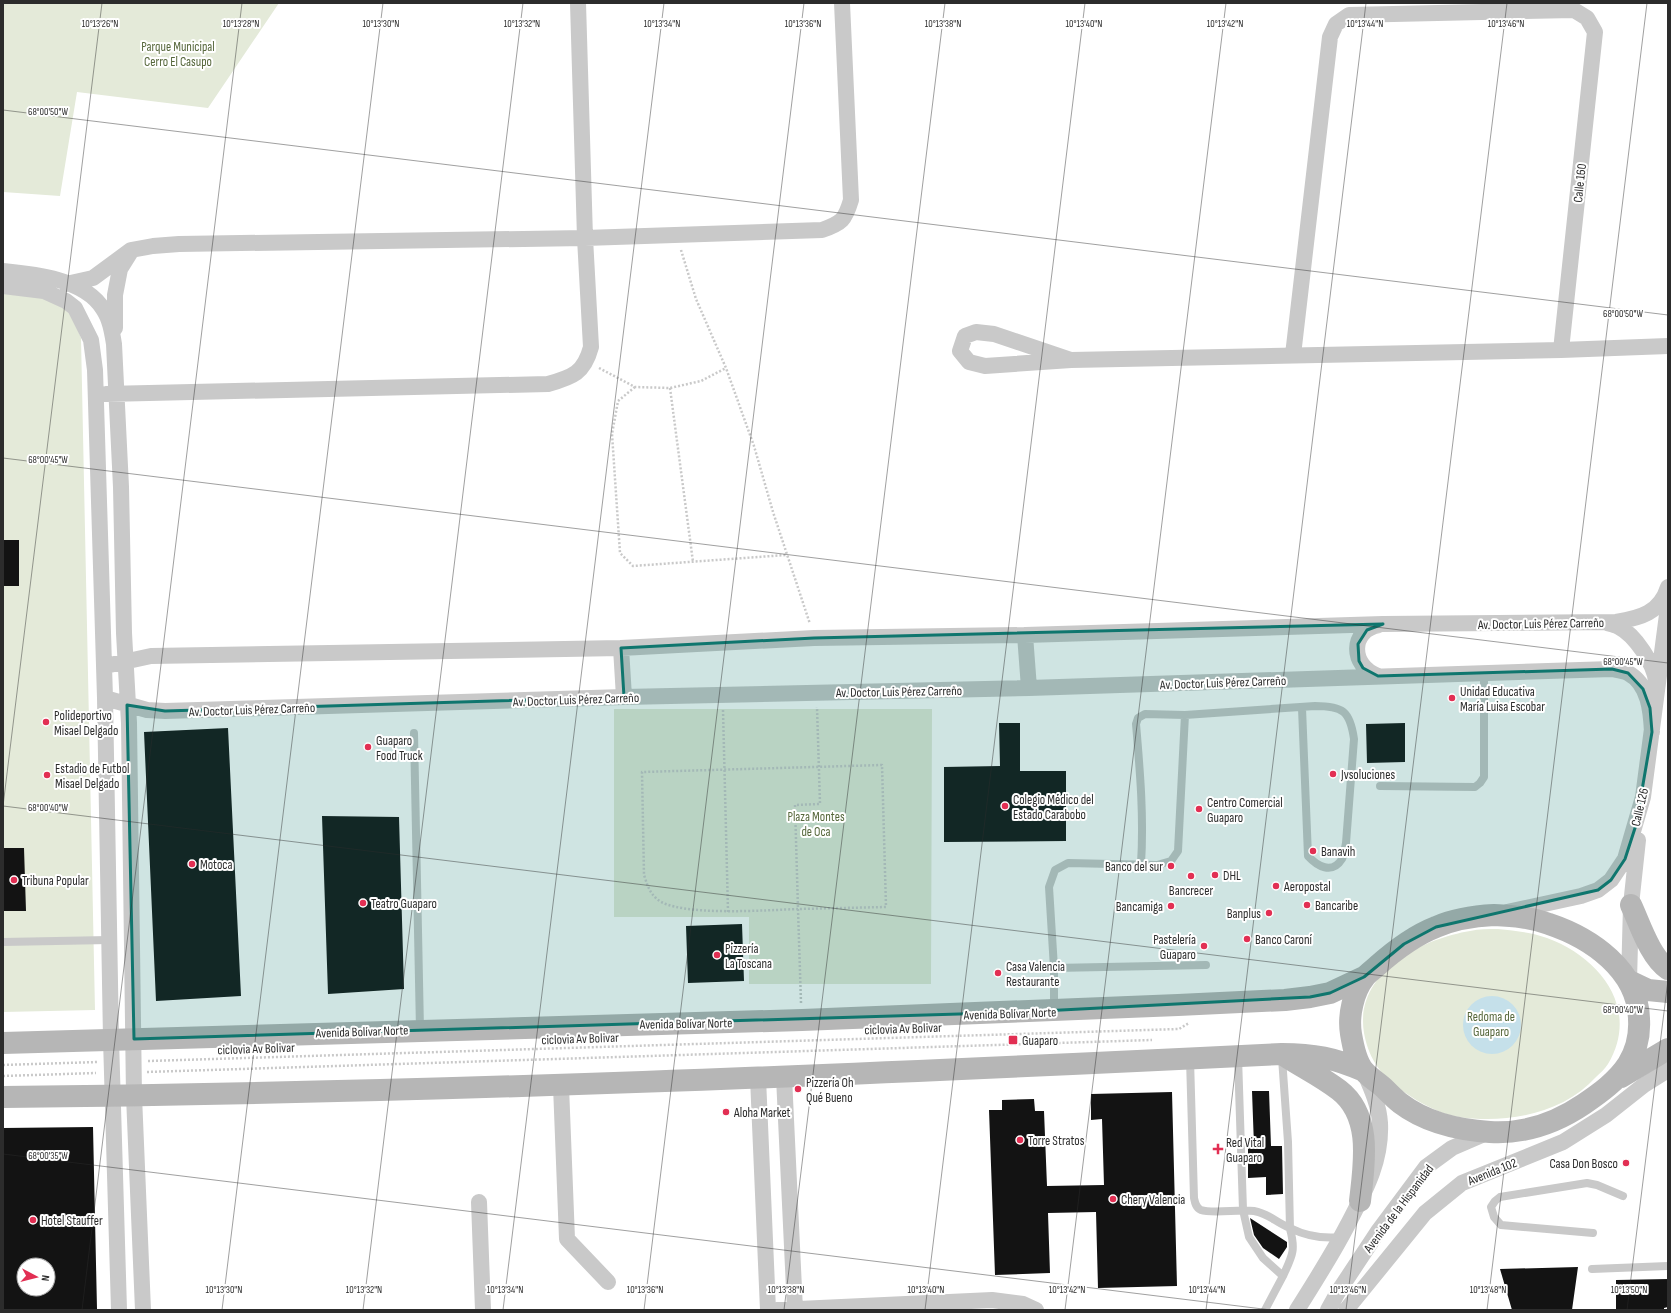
<svg xmlns="http://www.w3.org/2000/svg" width="1671" height="1313" viewBox="0 0 1671 1313" font-family="'Sofia Sans Condensed',sans-serif">
	<rect width="100%" height="100%" fill="#fff"/>
	<path fill="#e4ead9" d="M3,3H279L208,108L77,92L60,196L3,192Z
		M3,293L45,294L72,315L81,338L95,1010L3,1012Z
		M614,709H932L931,984H749V917H614Z
		M1498,929C1515,931 1531,932 1547,938C1599,957 1641,1008 1608,1064C1605,1069 1600,1073 1596,1077C1563,1114 1506,1124 1459,1117C1440,1114 1420,1103 1404,1092C1382,1077 1369,1060 1364,1033C1354,973 1421,939 1470,931C1479,929 1489,929 1498,929Z"/>
	<path fill="#c5e0ea" d="M1463 1025a29 29 0 1 1 58 0a29 29 0 1 1-58 0Z"/>
	<path fill="#131313" fill-rule="evenodd" d="M3,540H19V586H3Z
		M999,723H1020V771H1066V841L944,842V767L1000,766Z
		M1405,723V762L1367,763L1366,724Z
		M228,728L241,996L156,1001L144,732Z
		M322,816L399,817L404,989L328,994Z
		M3,848H24L26,911H3Z
		M742,924L744,981L688,983L686,926Z
		M1252,1091H1269L1271,1146H1282L1283,1194L1266,1195V1177L1248,1178V1146H1254Z
		M1172,1092L1177,1286L1098,1288L1096,1212L1048,1213L1050,1273L995,1275L989,1110H1002V1100L1034,1099L1035,1111H1044L1047,1186L1104,1185L1102,1119L1091,1120V1094Z
		M93,1127L97,1309L3,1310V1128ZM24,1265H48V1289H24Z
		M1250,1218L1287,1242V1247L1279,1259L1263,1248L1254,1235Z
		M1578,1267L1572,1310H1512L1500,1269Z
		M1668,1279V1307L1664,1308V1310H1616V1280Z"/>
	<g fill="none" stroke-linecap="round" stroke-linejoin="round">
		<path stroke="#c9c9c9" stroke-width="2.5" stroke-dasharray="2 2" stroke-linecap="butt" d="M681,250L696,299L726,368L754,446L773,512L810,624
			M599,368L635,387L670,388L701,381L726,368
			M635,387L618,401L612,434L620,553L633,566L786,555
			M670,388L693,562
			M723,710L728,912
			M801,1003L798,909L886,907L882,765L642,772L644,875C647,884 649,892 657,899C677,917 769,910 798,909L795,805L820,804L817,707
			M148,1061L1179,1029L1189,1023
			M3,1065L97,1062
			M147,1072L1152,1040
			M3,1076L96,1073"/>
		<path stroke="#c9c9c9" stroke-width="8" d="M414,733L420,1030
			M1380,786L1475,787L1480,783L1484,777V673
			M1141,864C1144,817 1140,771 1136,724L1138,718L1145,714L1185,715
			M3,942L109,940
			M1054,968L1206,965
			M1054,1008V968L1049,887L1055,870L1068,863L1157,865L1171,861L1178,851L1185,715L1315,706C1343,706 1350,711 1354,739L1346,843C1345,848 1344,855 1342,859C1332,875 1317,866 1308,856L1302,708
			M1238,1057L1243,1210L1249,1237L1263,1258L1283,1276L1265,1310
			M1282,1058L1288,1142L1290,1229C1296,1251 1292,1256 1283,1276
			M1190,1059L1194,1198C1195,1203 1196,1208 1201,1210C1212,1214 1240,1209 1254,1211C1270,1214 1275,1222 1290,1228C1306,1236 1323,1239 1341,1237
			M1593,1233L1501,1225L1494,1217L1491,1207L1495,1201L1500,1197L1587,1183L1597,1185L1623,1196
			M1592,1269L1668,1266"/>
		<path stroke="#c9c9c9" stroke-width="16" d="M3,271C34,274 85,279 103,309C110,319 112,332 114,344L121,487L124,633L129,723L134,1096L143,1310
			M66,284L93,278L131,250L153,246L179,244L585,238L822,230C842,223 845,220 851,200L842,3
			M3,286L44,291L66,301L75,308L91,340L95,370L105,698L111,1039L119,1310
			M115,328V295L120,269L130,253
			M1293,355L1330,37L1336,24L1349,15L1574,10L1587,18L1595,32L1561,350
			M1071,360L994,334L976,332L965,336L960,351L969,362L985,366L1071,360L1561,350L1668,346
			M106,394L548,384C573,377 584,373 591,347L585,238L578,3
			M1607,623C1611,624 1616,625 1619,627C1635,635 1655,665 1656,682
			M1025,635L1029,688
			M621,648L624,697
			M105,666L151,656L621,648L814,638L1025,635L1383,624L1616,622C1640,618 1660,613 1668,587
			M1378,676C1350,666 1350,630 1379,625
			M105,698L147,710L165,711L624,697L1029,688L1612,669C1617,670 1624,671 1628,673C1649,684 1651,712 1652,732
			M1507,912L1581,896L1598,890L1611,880L1625,859L1643,797L1668,607
			M1629,981L1631,905L1638,840
			M784,1077L795,1310
			M758,1078L768,1310
			M561,1086L567,1239L608,1282
			M479,1202L483,1310
			M777,1310L992,1300L1023,1304L1036,1310
			M1297,1310C1314,1283 1332,1255 1347,1226C1364,1193 1382,1162 1380,1123C1379,1106 1372,1090 1365,1074
			M1328,1310L1338,1292L1379,1230L1426,1167L1452,1148L1489,1132
			M1346,1310L1425,1213L1462,1183L1563,1142L1606,1115L1644,1085L1668,1070"/>
		<path stroke="#b6b6b6" stroke-width="22" d="M1631,905C1640,924 1650,957 1668,969
			M1494,915C1513,916 1531,917 1549,924C1591,938 1638,970 1639,1019C1640,1035 1636,1051 1628,1064C1617,1081 1600,1093 1584,1104C1556,1123 1524,1134 1490,1132C1459,1130 1425,1122 1400,1103C1395,1099 1390,1094 1385,1089C1379,1083 1370,1078 1364,1071C1356,1062 1353,1046 1351,1034C1348,1016 1353,992 1365,977C1368,973 1373,970 1377,966C1395,950 1413,936 1436,927C1454,919 1474,916 1494,915Z
			M1629,981L1648,990L1668,992
			M3,1043L802,1020L1178,1005L1285,1000L1310,997L1330,993L1364,977
			M1282,1054C1300,1066 1321,1076 1339,1090C1373,1116 1364,1165 1360,1201
			M1621,1077L1668,1049
			M3,1097C430,1093 856,1075 1282,1054C1313,1054 1335,1058 1364,1071"/>
	</g>
	<path fill="#0f766e" fill-opacity="0.2" stroke="#0f766e" stroke-width="3" stroke-linejoin="round" d="M1383,624L1367,630L1358,644L1359,661L1363,668L1378,676L1612,669L1628,673L1643,689L1650,708L1652,732L1636,825L1625,859L1611,880L1598,890L1436,927L1404,944L1364,977L1330,993L1310,997L1023,1012L134,1039L127,705L165,711L624,697L621,648L814,638Z"/>
	<path fill="none" stroke="#2c2c2c" stroke-width="1" stroke-opacity="0.45" d="M3,110L1668,315M3,458L1668,663M3,806L1668,1011M3,806L102,3M3,1154L1271,1310M82,1310L242,3M222,1310L383,3M363,1310L523,3M503,1310L664,3M644,1310L804,3M784,1310L945,3M925,1310L1085,3M1065,1310L1226,3M1206,1310L1366,3M1346,1310L1507,3M1487,1310L1647,3M1627,1310L1668,980"/>
	<g fill="#e22f53" stroke="#fff" stroke-width="1.5">
		<circle cx="1452" cy="698" r="4"/>
		<circle cx="46" cy="722" r="4"/>
		<circle cx="368" cy="747" r="4"/>
		<circle cx="1333" cy="774" r="4"/>
		<circle cx="47" cy="775" r="4"/>
		<circle cx="1005" cy="806" r="4"/>
		<circle cx="1199" cy="809" r="4"/>
		<circle cx="1313" cy="851" r="4"/>
		<circle cx="192" cy="864" r="4"/>
		<circle cx="1171" cy="866" r="4"/>
		<circle cx="1215" cy="875" r="4"/>
		<circle cx="1191" cy="876" r="4"/>
		<circle cx="14" cy="880" r="4"/>
		<circle cx="1276" cy="886" r="4"/>
		<circle cx="363" cy="903" r="4"/>
		<circle cx="1307" cy="905" r="4"/>
		<circle cx="1171" cy="906" r="4"/>
		<circle cx="1269" cy="913" r="4"/>
		<circle cx="1247" cy="939" r="4"/>
		<circle cx="1204" cy="946" r="4"/>
		<circle cx="717" cy="955" r="4"/>
		<circle cx="998" cy="973" r="4"/>
		<rect x="1008" y="1035" width="10" height="10" rx="2"/>
		<circle cx="798" cy="1089" r="4"/>
		<circle cx="726" cy="1112" r="4"/>
		<circle cx="1020" cy="1140" r="4"/>
		<path d="M1216 1143h4v4h4v4h-4v4h-4v-4h-4v-4h4z"/>
		<circle cx="1626" cy="1163" r="4"/>
		<circle cx="1113" cy="1199" r="4"/>
		<circle cx="33" cy="1220" r="4"/>
	</g>
	<g text-anchor="middle" stroke-width="4" stroke-linejoin="round" paint-order="stroke">
		<g font-size="13" fill="#55663a" stroke="#fff">
			<text x="178" y="51">Parque Municipal<tspan x="178" dy="15">Cerro El Casupo</tspan></text>
			<text x="816" y="821">Plaza Montes<tspan x="816" dy="15">de Oca</tspan></text>
			<text x="1491" y="1021">Redoma de<tspan x="1491" dy="15">Guaparo</tspan></text>
		</g>
		<g font-size="13" fill="#2c2c2c" stroke="#fff">
			<text transform="translate(1579 183) rotate(-84)" y="5">Calle 160</text>
			<text transform="translate(1541 623) rotate(-1)" y="5">Av. Doctor Luis Pérez Carreño</text>
			<text transform="translate(1223 682) rotate(-2)" y="5">Av. Doctor Luis Pérez Carreño</text>
			<text transform="translate(899 691) rotate(-1)" y="5">Av. Doctor Luis Pérez Carreño</text>
			<text transform="translate(576 699) rotate(-2)" y="5">Av. Doctor Luis Pérez Carreño</text>
			<text transform="translate(252 709) rotate(-2)" y="5">Av. Doctor Luis Pérez Carreño</text>
			<text transform="translate(1639 807) rotate(-77)" y="5">Calle 126</text>
			<text transform="translate(1010 1013) rotate(-2)" y="5">Avenida Bolívar Norte</text>
			<text transform="translate(686 1023) rotate(-1)" y="5">Avenida Bolívar Norte</text>
			<text transform="translate(903 1028) rotate(-2)" y="5">ciclovia Av Bolivar</text>
			<text transform="translate(362 1031) rotate(-2)" y="5">Avenida Bolívar Norte</text>
			<text transform="translate(580 1038) rotate(-2)" y="5">ciclovia Av Bolivar</text>
			<text transform="translate(256 1048) rotate(-2)" y="5">ciclovia Av Bolivar</text>
			<text transform="translate(1492 1171) rotate(-22)" y="5">Avenida 102</text>
			<text transform="translate(1398 1208) rotate(-53)" y="5">Avenida de la Hispanidad</text>
		</g>
		<g font-size="13" fill="#2c2c2c" stroke="#fff" text-anchor="start">
			<text x="1460" y="696">Unidad Educativa<tspan x="1460" dy="15">María Luisa Escobar</tspan></text>
			<text x="54" y="720">Polideportivo<tspan x="54" dy="15">Misael Delgado</tspan></text>
			<text x="376" y="745">Guaparo<tspan x="376" dy="15">Food Truck</tspan></text>
			<text x="55" y="773">Estadio de Futbol<tspan x="55" dy="15">Misael Delgado</tspan></text>
			<text x="1341" y="779">Jvsoluciones</text>
			<text x="1013" y="804">Colegio Médico del<tspan x="1013" dy="15">Estado Carabobo</tspan></text>
			<text x="1207" y="807">Centro Comercial<tspan x="1207" dy="15">Guaparo</tspan></text>
			<text x="1321" y="856">Banavih</text>
			<text x="200" y="869">Motoca</text>
			<text x="1163" y="871" text-anchor="end">Banco del sur</text>
			<text x="1223" y="880">DHL</text>
			<text x="22" y="885">Tribuna Popular</text>
			<text x="1284" y="891">Aeropostal</text>
			<text x="1191" y="895" text-anchor="middle">Bancrecer</text>
			<text x="371" y="908">Teatro Guaparo</text>
			<text x="1315" y="910">Bancaribe</text>
			<text x="1163" y="911" text-anchor="end">Bancamiga</text>
			<text x="1261" y="918" text-anchor="end">Banplus</text>
			<text x="1196" y="944" text-anchor="end">Pastelería<tspan x="1196" dy="15">Guaparo</tspan></text>
			<text x="1255" y="944">Banco Caroní</text>
			<text x="725" y="953">Pizzería<tspan x="725" dy="15">La Toscana</tspan></text>
			<text x="1006" y="971">Casa Valencia<tspan x="1006" dy="15">Restaurante</tspan></text>
			<text x="1022" y="1045">Guaparo</text>
			<text x="806" y="1087">Pizzería Oh<tspan x="806" dy="15">Qué Bueno</tspan></text>
			<text x="734" y="1117">Aloha Market</text>
			<text x="1028" y="1145">Torre Stratos</text>
			<text x="1226" y="1147">Red Vital<tspan x="1226" dy="15">Guaparo</tspan></text>
			<text x="1618" y="1168" text-anchor="end">Casa Don Bosco</text>
			<text x="1121" y="1204">Chery Valencia</text>
			<text x="41" y="1225">Hotel Stauffer</text>
		</g>
	</g>
	<g font-size="10" text-anchor="middle" fill="#2c2c2c" stroke="#fff" stroke-width="4" stroke-linejoin="round" paint-order="stroke">
		<text x="100" y="27">10°13'26"N</text>
		<text x="241" y="27">10°13'28"N</text>
		<text x="381" y="27">10°13'30"N</text>
		<text x="522" y="27">10°13'32"N</text>
		<text x="662" y="27">10°13'34"N</text>
		<text x="803" y="27">10°13'36"N</text>
		<text x="943" y="27">10°13'38"N</text>
		<text x="1084" y="27">10°13'40"N</text>
		<text x="1225" y="27">10°13'42"N</text>
		<text x="1365" y="27">10°13'44"N</text>
		<text x="1506" y="27">10°13'46"N</text>
		<text x="48" y="115">68°00'50"W</text>
		<text x="1623" y="317">68°00'50"W</text>
		<text x="48" y="463">68°00'45"W</text>
		<text x="1623" y="665">68°00'45"W</text>
		<text x="48" y="811">68°00'40"W</text>
		<text x="1623" y="1013">68°00'40"W</text>
		<text x="48" y="1159">68°00'35"W</text>
		<text x="224" y="1293">10°13'30"N</text>
		<text x="364" y="1293">10°13'32"N</text>
		<text x="505" y="1293">10°13'34"N</text>
		<text x="645" y="1293">10°13'36"N</text>
		<text x="786" y="1293">10°13'38"N</text>
		<text x="926" y="1293">10°13'40"N</text>
		<text x="1067" y="1293">10°13'42"N</text>
		<text x="1207" y="1293">10°13'44"N</text>
		<text x="1348" y="1293">10°13'46"N</text>
		<text x="1488" y="1293">10°13'48"N</text>
		<text x="1629" y="1293">10°13'50"N</text>
	</g>
	<rect width="1671" height="1313" fill="none" stroke="#2c2c2c" stroke-width="8"/>
	<g transform="translate(36 1277) rotate(97)"><circle r="19" fill="#ffffff" stroke="#ababab"/>
	<path d="M0-3L7 15L0 10L-7 15Z" fill="#e22f53"/>
	<text y="-6" font-size="11" font-weight="bold" text-anchor="middle" fill="#2c2c2c">N</text>
	</g>
</svg>
